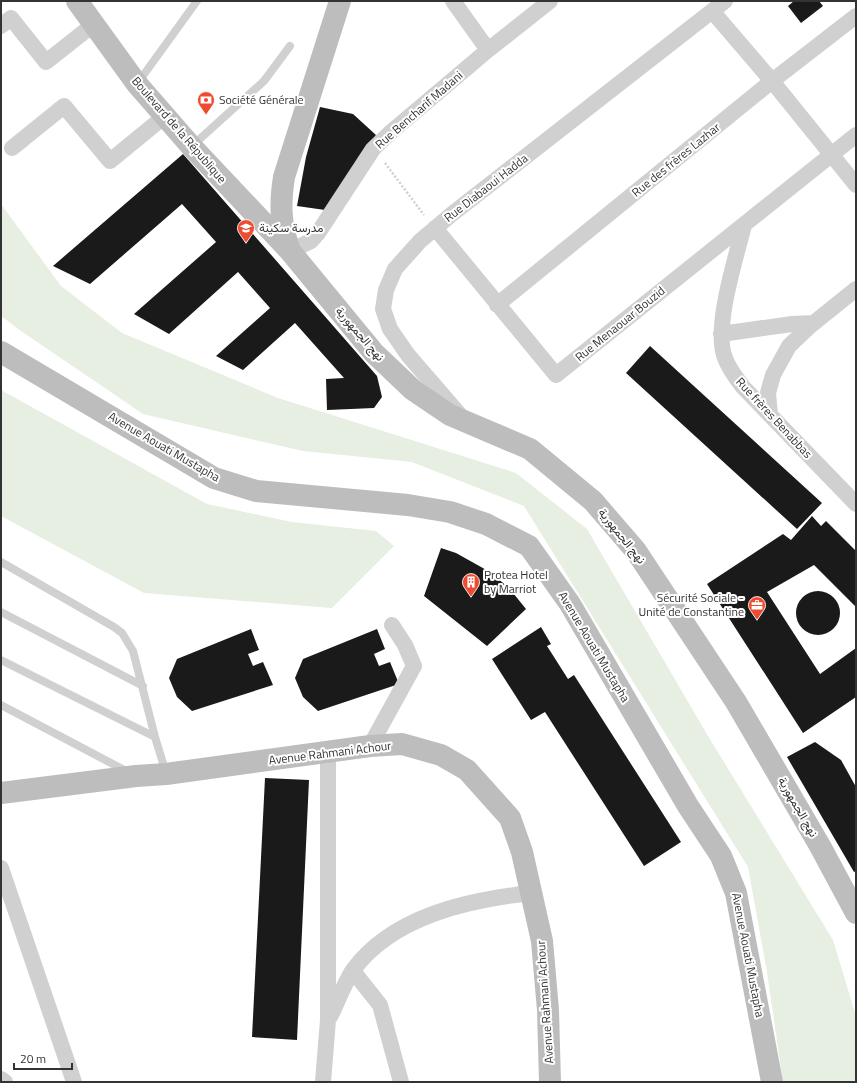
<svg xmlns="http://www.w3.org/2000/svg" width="857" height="1083" viewBox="0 0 857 1083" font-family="'Titillium Web',Vazirmatn,sans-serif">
	<rect width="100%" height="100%" fill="#fff"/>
	<path fill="#e6efe1" d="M1,204L61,286L122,333L278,398L516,473L587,529L708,736L833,940L856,1016V1082H783L767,972L748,867L524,506L412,462L303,451L143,414L21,331L1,316Z
		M1,390L207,504L292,522L376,531L394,546L332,608L144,593L1,516Z"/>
	<path fill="#1a1a1a" d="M794,1H819L823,6L801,23L788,6Z
		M320,107L353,114L376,135L325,210L297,206L306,157Z
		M183,154L377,376L382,397L374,408L327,410L326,379L344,378L295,323L243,370L216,356L270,308L238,272L169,334L134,314L216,242L182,204L90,284L53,266Z
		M650,346L822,503L797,529L626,373Z
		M812,516L821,526L826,521L856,551V607L814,565L767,592L820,674L856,648V697L803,733L707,584L783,534L791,540Z
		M441,548L456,553L490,572L509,588L526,609L487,646L424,596Z
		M796 613a22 22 0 1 1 44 0a22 22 0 1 1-44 0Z
		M541,627L551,644L547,646L568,679L574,675L681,842L644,866L545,712L531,720L492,659Z
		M251,629L259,650L248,654L253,666L263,662L273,685L192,711L177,697L169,678L177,659Z
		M377,629L385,649L374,654L379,666L390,662L399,684L318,711L303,697L295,678L303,659Z
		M815,742L841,760L856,787V871L854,872L787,757Z
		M265,778L309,780L297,1040L252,1037Z"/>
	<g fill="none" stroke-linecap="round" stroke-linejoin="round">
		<path stroke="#d0d0d0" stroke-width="2.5" stroke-dasharray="2 2" stroke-linecap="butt" d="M385,163L424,215"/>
		<path stroke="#d0d0d0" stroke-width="8" d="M137,84L197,1
			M192,146L264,81L290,46
			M1,562L114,627L122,633L133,651L155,737L166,773
			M1,612L143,686
			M1,660L155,737
			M1,705L128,772"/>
		<path stroke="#d0d0d0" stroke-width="16" d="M453,1L488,50
			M712,11L772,81L856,185
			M1,26L11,18L46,62L94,24
			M12,148L64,106L110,161L165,116
			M744,225C736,258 713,328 725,358C729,369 736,378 743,387L856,504
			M435,228L556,375L856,135
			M290,251L311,241L318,233L373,149L391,132L488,50L550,1
			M497,305L772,81L856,16
			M721,334L792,324L814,323
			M459,414L408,355L390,329L383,309L386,290L395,269L420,241L452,214L725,1
			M770,415L768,393L773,375L789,346L810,326L856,289
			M370,746L414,666L405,645L392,625
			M1,868L74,1082
			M353,971L380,1005L401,1082
			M330,1017C337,1003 345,982 353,970C393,916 468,900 531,893
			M1,1079L5,1082
			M323,1082L328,1020V752"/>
		<path stroke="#bdbdbd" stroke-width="22" d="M77,1L137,84L191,146L290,251L374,353L413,390L450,415L530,449L593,501L636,551L736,702L820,846L856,913
			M289,248C280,222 280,203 284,177L340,1
			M1,352L214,478L256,491L408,505L450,512L486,524L529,546L570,604L688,806L721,856L736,893L772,1082
			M1,793L136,776L166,774L370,746L402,744L441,755L467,770L510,818L522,852L542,941L548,1010L550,1082"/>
	</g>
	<defs>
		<g id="bank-pin" transform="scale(0.9)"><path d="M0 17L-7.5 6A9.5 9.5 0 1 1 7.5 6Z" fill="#ee4c31" stroke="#fff"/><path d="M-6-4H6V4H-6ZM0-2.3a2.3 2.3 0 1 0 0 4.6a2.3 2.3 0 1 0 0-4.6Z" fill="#fff"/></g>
		<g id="school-pin" transform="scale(0.9)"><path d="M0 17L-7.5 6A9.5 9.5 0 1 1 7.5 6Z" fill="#ee4c31" stroke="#fff"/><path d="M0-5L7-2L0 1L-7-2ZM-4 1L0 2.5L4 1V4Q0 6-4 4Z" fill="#fff"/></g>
		<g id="building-pin" transform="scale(0.9)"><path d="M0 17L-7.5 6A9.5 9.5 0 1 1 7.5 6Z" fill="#ee4c31" stroke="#fff"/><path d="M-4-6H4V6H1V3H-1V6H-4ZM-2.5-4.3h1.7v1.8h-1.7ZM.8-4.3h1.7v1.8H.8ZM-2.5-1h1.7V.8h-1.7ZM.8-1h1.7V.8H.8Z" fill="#fff"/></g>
		<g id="office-pin" transform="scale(0.9)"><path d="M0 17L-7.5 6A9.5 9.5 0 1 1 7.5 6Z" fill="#ee4c31" stroke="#fff"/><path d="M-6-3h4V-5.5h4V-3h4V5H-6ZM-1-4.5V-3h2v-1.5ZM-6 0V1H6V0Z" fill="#fff"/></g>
	</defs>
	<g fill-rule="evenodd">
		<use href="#bank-pin" x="206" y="100"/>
		<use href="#school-pin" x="246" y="228"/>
		<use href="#building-pin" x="471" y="582"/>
		<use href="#office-pin" x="757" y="605"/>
	</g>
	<g text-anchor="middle" stroke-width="4" stroke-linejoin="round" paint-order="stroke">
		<g font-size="12" fill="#333" stroke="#fff" text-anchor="start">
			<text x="219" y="104">Société Générale</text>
			<text x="259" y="232">مدرسة سكينة</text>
			<text x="484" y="579">Protea Hotel<tspan x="484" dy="14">by Marriot</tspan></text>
			<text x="744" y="602" text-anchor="end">Sécurité Sociale -<tspan x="744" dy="14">Unité de Constantine</tspan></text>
		</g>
		<g font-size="12" fill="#333" stroke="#fff">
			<text transform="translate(419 110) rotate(-41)" y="4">Rue Bencharif Madani</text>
			<text transform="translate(179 130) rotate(49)" y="4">Boulevard de la République</text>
			<text transform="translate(676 160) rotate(-39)" y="4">Rue des frères Lazhar</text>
			<text transform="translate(486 188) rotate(-38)" y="4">Rue Diabaoui Hadda</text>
			<text transform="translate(620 324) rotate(-39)" y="4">Rue Menaouar Bouzid</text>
			<text transform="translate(360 334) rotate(49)" y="4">نهج الجمهورية</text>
			<text transform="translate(774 418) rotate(47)" y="4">Rue frères Benabbas</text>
			<text transform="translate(164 447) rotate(30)" y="4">Avenue Aouati Mustapha</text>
			<text transform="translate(622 536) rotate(51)" y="4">نهج الجمهورية</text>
			<text transform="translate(594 647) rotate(59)" y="4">Avenue Aouati Mustapha</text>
			<text transform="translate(330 753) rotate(-7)" y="4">Avenue Rahmani Achour</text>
			<text transform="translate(798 807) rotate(60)" y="4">نهج الجمهورية</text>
			<text transform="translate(748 955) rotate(79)" y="4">Avenue Aouati Mustapha</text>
			<text transform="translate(545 1002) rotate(-94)" y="4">Avenue Rahmani Achour</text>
		</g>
	</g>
	<rect width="857" height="1083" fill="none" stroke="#333333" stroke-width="4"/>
	<path d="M14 1063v6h58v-6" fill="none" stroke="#333333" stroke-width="2"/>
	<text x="20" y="1063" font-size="12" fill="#333333" stroke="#ffffff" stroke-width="3" paint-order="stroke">20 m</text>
</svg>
